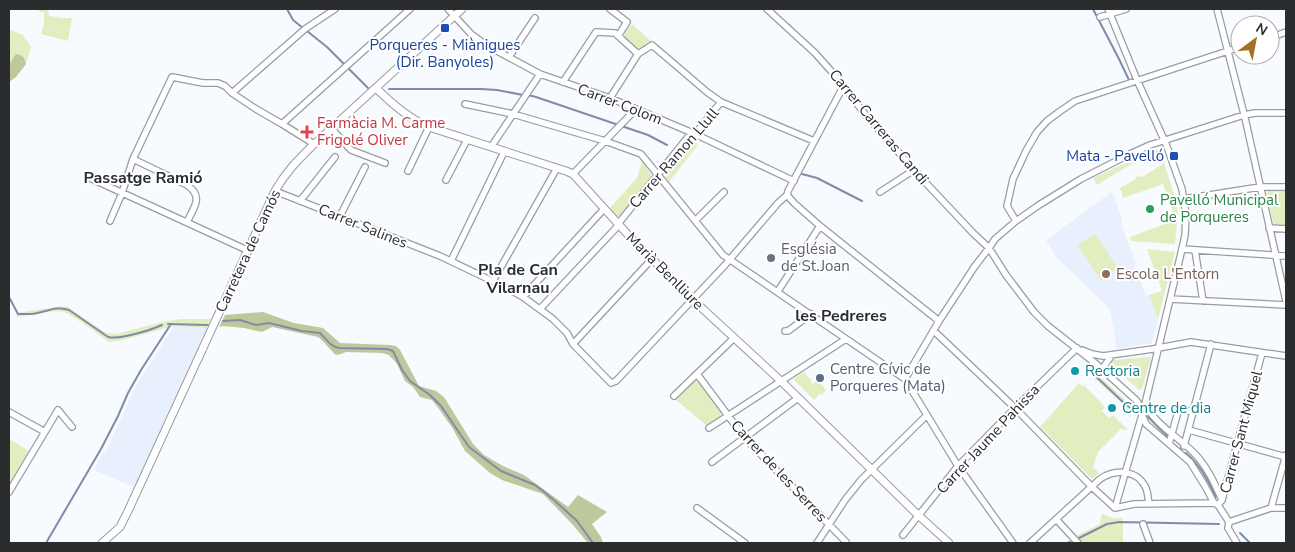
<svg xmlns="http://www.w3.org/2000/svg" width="1295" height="552" viewBox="0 0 1295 552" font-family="'Nunito Sans',sans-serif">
	<rect width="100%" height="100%" fill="#f7fafe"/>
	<path fill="#e8f0fe" d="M1112,192L1122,219V226L1136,264L1134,265L1146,296L1149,295L1158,319L1152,343L1117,349L1110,309L1056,257L1046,240Z
		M174,326L213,328L138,489L94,470L103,452L105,453L137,384Z"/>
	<path fill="#e3eec0" d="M34,9H48L49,16L63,18H72L68,41L41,34L44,24V13Z
		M632,24L651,41L639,49H636L624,37L625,33Z
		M9,29L23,35L31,47L26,64L25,58L12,62L9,65Z
		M694,140L697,142V146L669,182L666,178V172L691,141Z
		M1156,149L1159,151L1165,166L1176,201L1178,214L1175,244L1131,241L1130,237L1176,220L1163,184L1123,198L1120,188L1134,180L1137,176L1142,177L1163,164L1161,160L1148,154L1097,185L1093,178Z
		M642,161L651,174L650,179L620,216H615L609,209L637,178Z
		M1269,190H1286V226L1275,225L1273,223L1267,192Z
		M1095,234L1118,268L1101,280L1077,245Z
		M1147,249L1175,252L1158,319L1149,295L1162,291Z
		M63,306L68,307L106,333L116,334L162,322L181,319H211L206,328L174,326L123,340L109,342C99,335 72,314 63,312C53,309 29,316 17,317L16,313Z
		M1149,357L1151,358L1142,389L1139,390L1111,365L1113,360Z
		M1087,365L1135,409L1137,411L1136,416L1093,377L1085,367Z
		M804,372L812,381L811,382L812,384L818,380L826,390L822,395L820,394L814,400L793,379Z
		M694,381L699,382L721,413L720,417L707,426L676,400Z
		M1079,383L1083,387L1084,385L1105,407L1102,411L1109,418L1113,415L1127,429V430L1121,429L1098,452L1093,467L1099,473L1092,479L1040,427Z
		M9,439L29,451L9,485Z
		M1102,513C1109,518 1115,519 1123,518V543H1083L1076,536L1100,524Z"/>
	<path fill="#bec89b" d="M16,54C23,55 25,58 26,64L16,77L9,82V65Z
		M263,312L294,323L323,328L340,343L390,345L396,346L400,350L419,386L436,391L444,397L473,444L484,455L503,466L524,475L568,507L578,495L607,512L592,524L601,537L603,543H588L573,525L543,494L502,480L490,473L465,451L453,429L439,409L432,400L420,397L413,387L405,381L397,364L389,355L382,353L346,352L341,354L336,355C329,349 324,341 318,337L272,327L262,332L244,328L223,326L219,327L225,315Z"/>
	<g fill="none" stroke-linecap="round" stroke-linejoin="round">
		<path stroke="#7e8daa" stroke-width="2" d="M287,9L293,20L303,28
			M1093,9L1119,59L1129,80
			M307,31L327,47L368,88
			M389,89H481L497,90L523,95
			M528,95L536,97L648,135L667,145
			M802,174L817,178L862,201
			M9,297L18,314C22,314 27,314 31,314C44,313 56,305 69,310L108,337C119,340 151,330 162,325
			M223,321L240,320L256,325L269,323L302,331L320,333C326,339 331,347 339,348L387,349L393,351L402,370L410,381L430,395L441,406L469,447L501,471L535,485L543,491L555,501L577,521L593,543
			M168,324L208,325
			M1086,367L1125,404L1138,413
			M1148,417L1167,436
			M1186,453C1200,465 1208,480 1216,497
			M1240,533L1250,543
			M1079,538L1107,524L1119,522L1219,524
			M46,543L101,449L118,416L128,393L141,370L171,324
			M1067,543L1070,542"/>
		<g stroke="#989ca3" stroke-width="8">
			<path id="minor" d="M448,9L471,34L486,45L540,74L610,98L695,134L794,181
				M610,9L627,22L618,36
				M767,9L815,53L832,72L869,119L925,182L973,233L989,248L1006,275L1034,312L1048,326L1095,363L1136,400L1140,406L1142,415L1146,424L1190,462L1205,486L1214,503
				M1108,9L1137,80L1166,144L1182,189L1186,214L1185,235L1182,249L1145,404C1155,424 1178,437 1194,453C1207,466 1215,484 1222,500
				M1217,9L1245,118L1286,301
				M1100,17L1126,9
				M1270,38L1286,32
				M509,57L535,18
				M563,82L596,32L615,33L638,54
				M232,93L305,29L335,9
				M610,98L638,54L652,45L707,92L721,102L814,141
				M465,104L513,114L605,141L641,154L723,255L905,379L958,466L1013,543
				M282,124L410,9
				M332,129L351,150L385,163
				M491,147L540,74
				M133,159L187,185C204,197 194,207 187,222
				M408,171L429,127
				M573,174L636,109
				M90,178L249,251
				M446,180L467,140
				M275,191L440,256L509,289L523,297L553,319L567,333L573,344L611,383L616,381L725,265L778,203L787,195L788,191L843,87
				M880,192L914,170
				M787,195L794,203L820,226L939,321
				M1184,199L1260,187H1286
				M300,201L335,157
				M340,216L365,167
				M696,220L724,192
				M110,221L122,193L133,159L172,77L203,83H218L225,86L232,93L256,109L282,124L314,144
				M1016,221L1007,206L1013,179L1026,151L1037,132L1047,121L1059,112L1075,101L1240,47
				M1269,228L1286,229
				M1182,249L1286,256
				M1195,250L1203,301
				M451,261L504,152
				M493,281L557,168
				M778,291L820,226
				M523,297L604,209
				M1170,299L1286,305
				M540,309L616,228L618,224L688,137L695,134L721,102
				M785,331H788L811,314
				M934,331L1015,408L1092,487L1115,508L1134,504L1214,503L1218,505L1222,500L1262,353
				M573,344L652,259
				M1082,350L1092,354L1103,356L1153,349L1191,342L1286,356
				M1102,369L1112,355
				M697,374L744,437L846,542
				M905,379L939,321L975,266L989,248L995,239L1016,221L1039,205L1081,179L1130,154L1150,145L1244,115L1255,113H1286
				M674,396L734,338
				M9,412L45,432
				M709,428L846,339
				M1189,430L1286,457
				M1169,444L1179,408L1193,412
				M1184,446L1211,344
				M712,462L798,398
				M9,492L58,410L72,427
				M1218,505L1229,522L1228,528L1237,543
				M697,508L745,543
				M1115,508L1142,415L1143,414
				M1271,508L1286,455
				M1056,519L1078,543
				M1229,522L1271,508H1286
				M1143,524L1150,543
				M903,535L958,466L1015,408L1077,348
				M817,543L845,500L861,480L927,415
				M1030,543L1100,479C1115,469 1137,469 1146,488C1148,493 1148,499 1149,504"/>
		</g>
		<g stroke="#989ca3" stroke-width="9">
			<path id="tertiary" d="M376,88C391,103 409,119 429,127L566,171L573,174L631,238L692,299L781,381L918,515L949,543
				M102,543L120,527L129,509L275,191C286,172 296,162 311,147L462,9"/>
		</g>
		<use href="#minor" stroke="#fff" stroke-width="5.5"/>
		<use href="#tertiary" stroke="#fff" stroke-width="7"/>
	</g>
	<g fill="#1a4fb4" stroke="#fff" stroke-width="2">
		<rect x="440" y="23" width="10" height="10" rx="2.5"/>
		<rect x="1169" y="151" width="10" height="10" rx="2.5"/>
	</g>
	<path fill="#e0444e" stroke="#fff" stroke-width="2" d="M304.5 124.5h5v5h5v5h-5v5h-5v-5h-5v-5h5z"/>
	<circle fill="#2e9e5b" stroke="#fff" stroke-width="2" cx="1150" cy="209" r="5"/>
	<circle fill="#6b7280" stroke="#fff" stroke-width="2" cx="771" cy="258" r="5"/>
	<circle fill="#8d6e63" stroke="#fff" stroke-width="2" cx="1106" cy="274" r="5"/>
	<g fill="#0f9aa8" stroke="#fff" stroke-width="2">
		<circle cx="1075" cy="371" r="5"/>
		<circle cx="1112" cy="408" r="5"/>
	</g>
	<circle fill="#5c6f8a" stroke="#fff" stroke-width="2" cx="820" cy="378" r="5"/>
	<g text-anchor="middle" stroke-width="4" stroke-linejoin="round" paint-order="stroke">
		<g font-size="15" fill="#164399" stroke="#fff">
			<text x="445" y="50">Porqueres - Miànigues<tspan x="445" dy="17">(Dir. Banyoles)</tspan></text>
			<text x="1164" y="161" text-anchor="end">Mata - Pavelló</text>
		</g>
		<g font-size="15" fill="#2a2c2e" stroke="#fff">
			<text transform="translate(620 104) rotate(21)" y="5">Carrer Colom</text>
			<text transform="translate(879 127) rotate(50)" y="5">Carrer Carreras Candi</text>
			<text transform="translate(674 158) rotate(-49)" y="5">Carrer Ramon Llull</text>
			<text transform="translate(363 226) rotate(22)" y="5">Carrer Salines</text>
			<text transform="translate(248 251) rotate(-65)" y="5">Carretera de Camós</text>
			<text transform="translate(665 271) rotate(45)" y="5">Marià Benlliure</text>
			<text transform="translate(1241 432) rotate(-75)" y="5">Carrer Sant Miquel</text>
			<text transform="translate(988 439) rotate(-47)" y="5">Carrer Jaume Pahissa</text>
			<text transform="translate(779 471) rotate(47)" y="5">Carrer de les Serres</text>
		</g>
		<g font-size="15" fill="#be3a42" stroke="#fff" text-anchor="start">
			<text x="317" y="128">Farmàcia M. Carme<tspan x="317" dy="17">Frigolé Oliver</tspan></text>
		</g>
		<g font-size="15" fill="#27864d" stroke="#fff" text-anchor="start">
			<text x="1160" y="205">Pavelló Municipal<tspan x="1160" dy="17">de Porqueres</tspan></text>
		</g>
		<g font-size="15" fill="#5b616d" stroke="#fff" text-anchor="start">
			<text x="781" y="254">Església<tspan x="781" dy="17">de St.Joan</tspan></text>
		</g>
		<g font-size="15" fill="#785e54" stroke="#fff" text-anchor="start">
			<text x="1116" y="279">Escola L'Entorn</text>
		</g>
		<g font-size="15" fill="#4e5e75" stroke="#fff" text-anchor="start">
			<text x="830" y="374">Centre Cívic de<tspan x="830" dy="17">Porqueres (Mata)</tspan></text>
		</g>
		<g font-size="15" fill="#0d838f" stroke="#fff" text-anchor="start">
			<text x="1085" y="376">Rectoria</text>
			<text x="1122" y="413">Centre de dia</text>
		</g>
		<g font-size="16" font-weight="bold" fill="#292c32" stroke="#fff">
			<text x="143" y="183">Passatge Ramió</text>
			<text x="518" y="275">Pla de Can<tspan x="518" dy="18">Vilarnau</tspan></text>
			<text x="841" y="321">les Pedreres</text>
		</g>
	</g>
	<rect width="1295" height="552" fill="none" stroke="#2a2c2e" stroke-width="20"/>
	<g transform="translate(1255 40) rotate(32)"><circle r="24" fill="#ffffff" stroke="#aaabab"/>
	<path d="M0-4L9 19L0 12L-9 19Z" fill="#a37227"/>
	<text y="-8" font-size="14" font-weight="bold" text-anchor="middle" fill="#2a2c2e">N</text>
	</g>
</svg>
